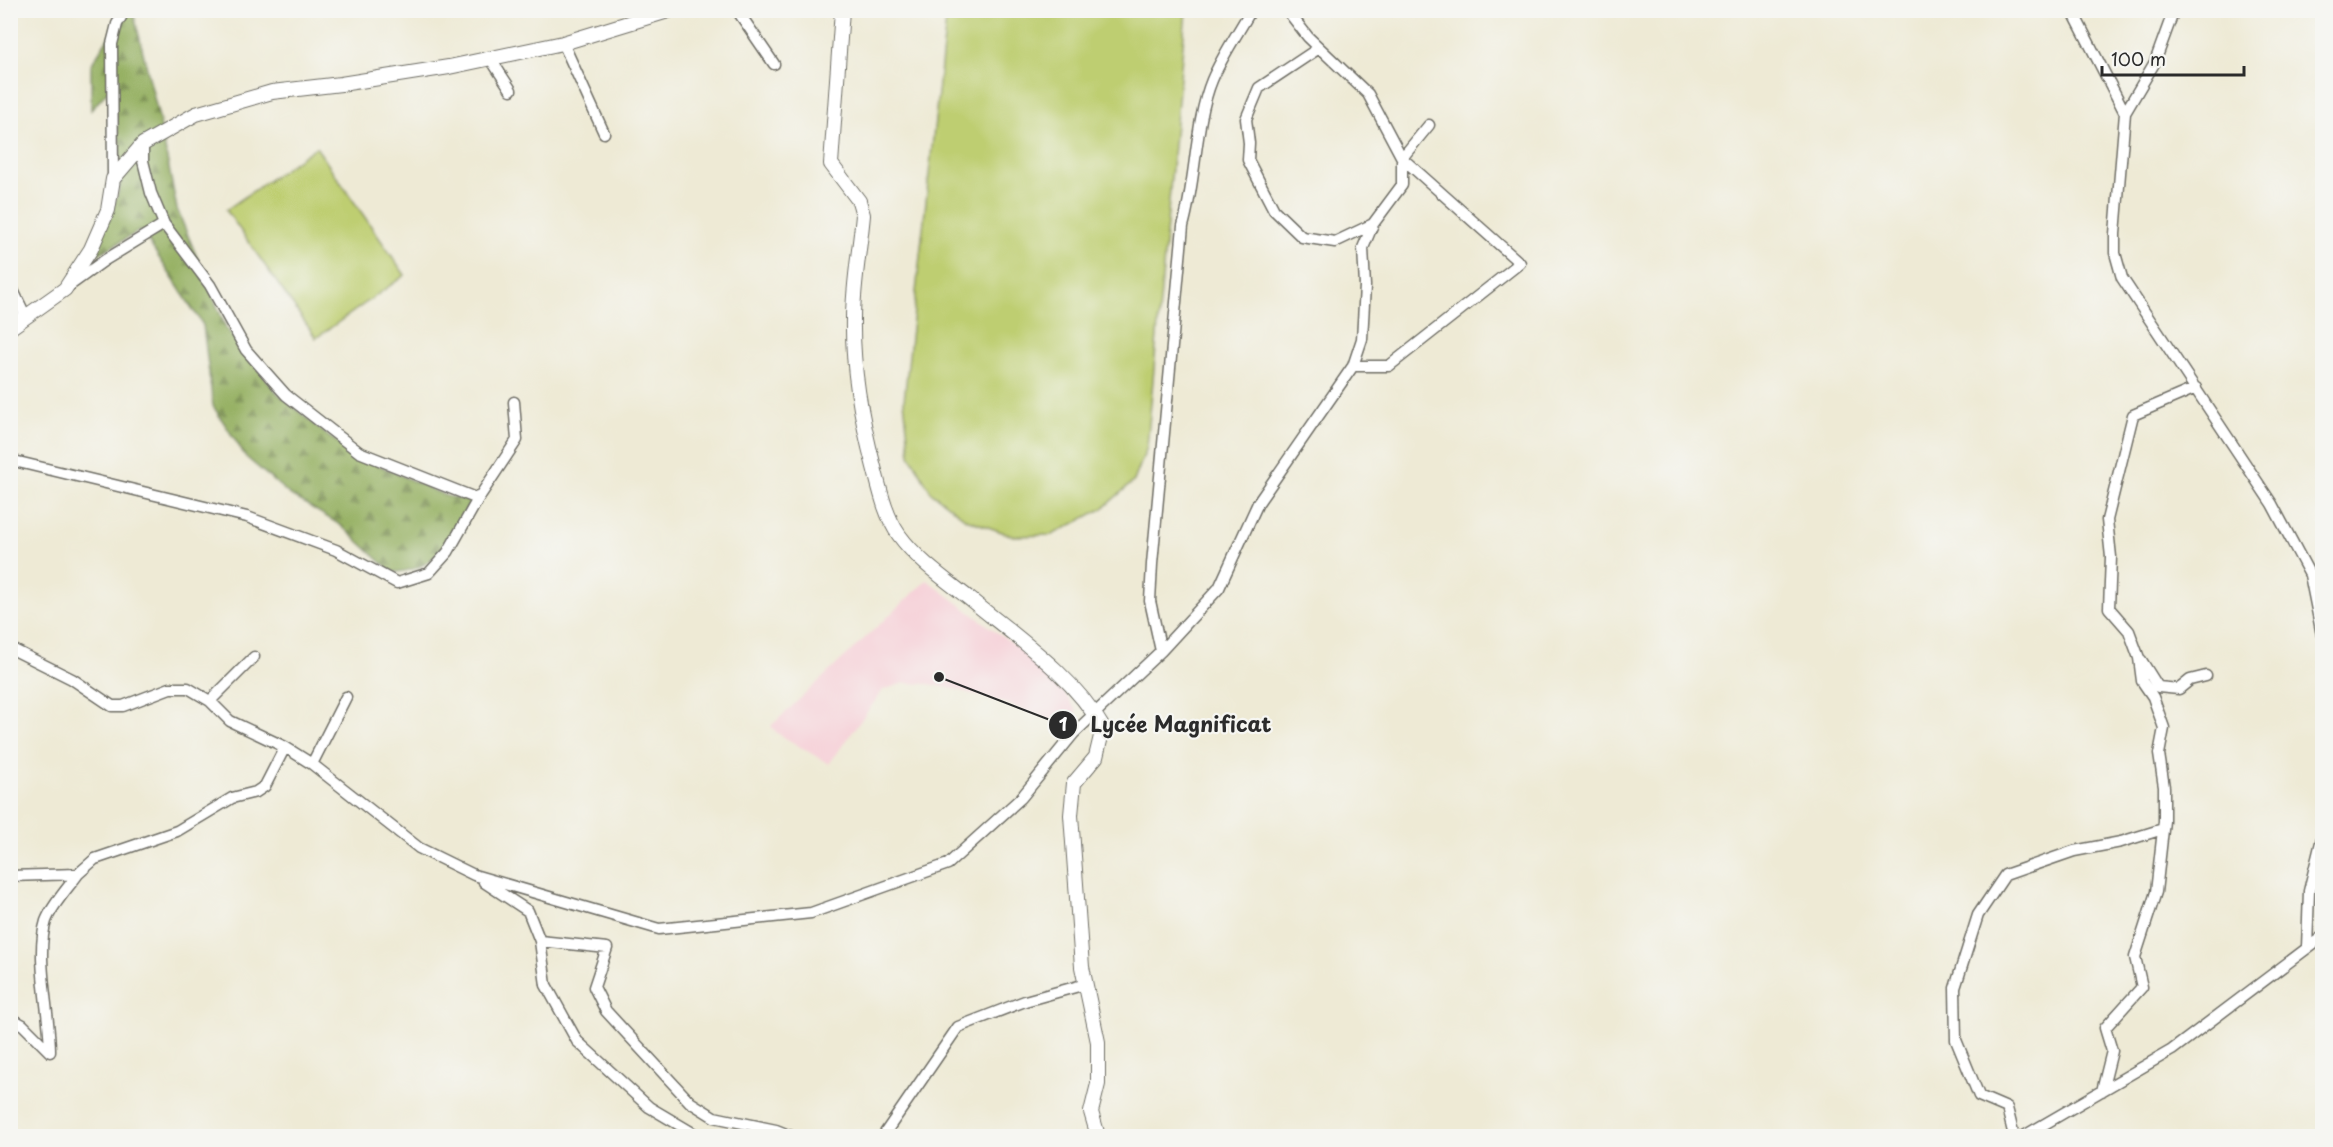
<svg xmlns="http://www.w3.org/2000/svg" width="2333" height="1147" viewBox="0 0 2333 1147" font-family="'Playpen Sans',sans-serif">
	<defs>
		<pattern id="forest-firs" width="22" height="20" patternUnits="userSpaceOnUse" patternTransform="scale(1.5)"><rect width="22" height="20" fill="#96b163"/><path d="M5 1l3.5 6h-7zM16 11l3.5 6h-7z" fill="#7b9052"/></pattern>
	</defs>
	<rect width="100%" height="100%" fill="#f6f6f2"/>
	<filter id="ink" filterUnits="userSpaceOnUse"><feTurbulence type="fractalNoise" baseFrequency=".0167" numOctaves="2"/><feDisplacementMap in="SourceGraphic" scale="12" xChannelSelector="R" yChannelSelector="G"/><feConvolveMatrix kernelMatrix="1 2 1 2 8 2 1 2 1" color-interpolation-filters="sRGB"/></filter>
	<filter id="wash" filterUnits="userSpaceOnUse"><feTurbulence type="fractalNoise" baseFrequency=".008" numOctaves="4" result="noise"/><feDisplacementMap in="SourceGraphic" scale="24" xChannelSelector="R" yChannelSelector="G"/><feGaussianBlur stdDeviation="1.35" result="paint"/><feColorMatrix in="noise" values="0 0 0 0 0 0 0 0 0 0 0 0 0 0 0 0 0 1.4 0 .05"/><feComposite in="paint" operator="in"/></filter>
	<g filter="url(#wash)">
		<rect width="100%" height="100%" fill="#eeead5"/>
		<path fill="#f6cfd7" d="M927,580L1050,672L1076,710V718L1067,726L1008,704L954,689L929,684L904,683L883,690L829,764L777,733L771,726Z"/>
		<path fill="url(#forest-firs)" stroke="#606e47" stroke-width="1.5" d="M125,11H133L159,118L177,209L226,328L277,393L329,437L378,465L446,496L471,501C448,537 439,572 392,572L342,526L289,494L246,457L213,406L203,325L141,230L97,255C94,235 118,207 120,184C123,158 115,113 113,85L91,110V65Z"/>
		<path fill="#bece71" stroke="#747c4e" stroke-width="1.5" d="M947,11H1186L1147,447L1134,481L1102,509L1052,535L1013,536L966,519L931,492L910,455L904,401Z
			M316,147L405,275L316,338L226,210Z"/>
	</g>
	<g filter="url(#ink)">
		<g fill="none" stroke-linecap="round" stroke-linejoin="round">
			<g stroke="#6f6e66" stroke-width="13">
				<path id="minor" d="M737,10L774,64
					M2072,10L2125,113L2115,234V253L2122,278L2272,504L2310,575L2322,635
					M563,43L604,133
					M1319,48L1259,88L1246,119L1249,143L1248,160L1274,210L1302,237L1335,242L1373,224
					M490,58L511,90
					M2125,113L2155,62L2174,10
					M143,144V161L151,193L164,224L210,285L246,350L286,395L359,452L478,499
					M113,179L112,44L117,24L125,10
					M10,284L26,317
					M69,286L105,260L164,224
					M1353,366H1389L1520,263L1402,158L1429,125
					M10,460L247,517L336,550L397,583L429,573L448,552L478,499L517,440L514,402
					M10,648L72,679L112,706H123L170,688H188L210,701L230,721L285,747L312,764L419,848L474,875L659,929L811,913L948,864L1021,798L1074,733L1161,651L1219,588L1258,503L1353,366L1362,339L1365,286L1363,248L1373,224L1402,185V158L1368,94L1308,37L1287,10
					M1161,651L1150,601L1152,564L1183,226C1196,181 1195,121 1212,80C1222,56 1238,33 1251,10
					M2141,660L2158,687L2179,689L2190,680L2206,676
					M210,701L254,657
					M312,764L346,697
					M10,876L78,874L95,859L177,831L232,798L256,792L265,786L285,747
					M484,882L528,911L540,941L546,985L577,1041L649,1107L698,1136
					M540,941L607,948L594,987L606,1011L690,1102L714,1117L776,1130L791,1136
					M2307,948L2309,891L2322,838
					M10,1018L23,1025L50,1052
					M50,1052C50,1013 35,956 46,921C52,905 68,888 78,874
					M2102,1091L2112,1051L2105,1028L2142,987L2135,957L2156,892L2164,821V787L2159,754L2164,728L2153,697L2142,681L2139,658L2129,631L2109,608L2111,557L2107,520L2133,415L2196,388
					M883,1136L958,1027L1025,1001L1086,984
					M2014,1136L2007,1108L1979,1096L1956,1040L1955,988L1978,915L2005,875L2074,851L2121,842L2163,829
					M2024,1136L2172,1050L2322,937"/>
			</g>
			<g stroke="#6f6e66" stroke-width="16">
				<path id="tertiary" d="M842,10L831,164L859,201L863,215C860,249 853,284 853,319C852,370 861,418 874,467C880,490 885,515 899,535C917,560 946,580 970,599C1016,637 1073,675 1103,728L1096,757L1074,783L1071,815L1082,967L1098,1042V1084L1091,1112L1098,1136
					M10,328L65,289L91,249L108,210L113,179L143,144L196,114L272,92L341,84L449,67L563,43L671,10"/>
			</g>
			<use href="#minor" stroke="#fff" stroke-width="10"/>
			<use href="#tertiary" stroke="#fff" stroke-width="14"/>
		</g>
	</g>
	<path fill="none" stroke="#2b2b2b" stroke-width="2" d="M939 677L1063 725"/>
	<g fill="#2b2b2b" stroke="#f6f6f2" stroke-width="2">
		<circle cx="939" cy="677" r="6"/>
		<circle cx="1063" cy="725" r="15"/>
	</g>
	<g font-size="18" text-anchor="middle" font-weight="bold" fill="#fff">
		<text x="1063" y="731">1</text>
	</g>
	<g font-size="21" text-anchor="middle" font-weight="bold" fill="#2b2b2b" stroke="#f6f6f2" stroke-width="4.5" stroke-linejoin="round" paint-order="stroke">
		<text x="1181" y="732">Lycée Magnificat</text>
	</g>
	<rect width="2333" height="1147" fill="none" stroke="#f6f6f2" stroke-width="36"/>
	<path d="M2102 66v9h142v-9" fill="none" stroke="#2b2b2b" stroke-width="3"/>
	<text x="2111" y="66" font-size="18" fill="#2b2b2b" stroke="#f6f6f2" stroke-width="4.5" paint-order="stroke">100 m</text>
</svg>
